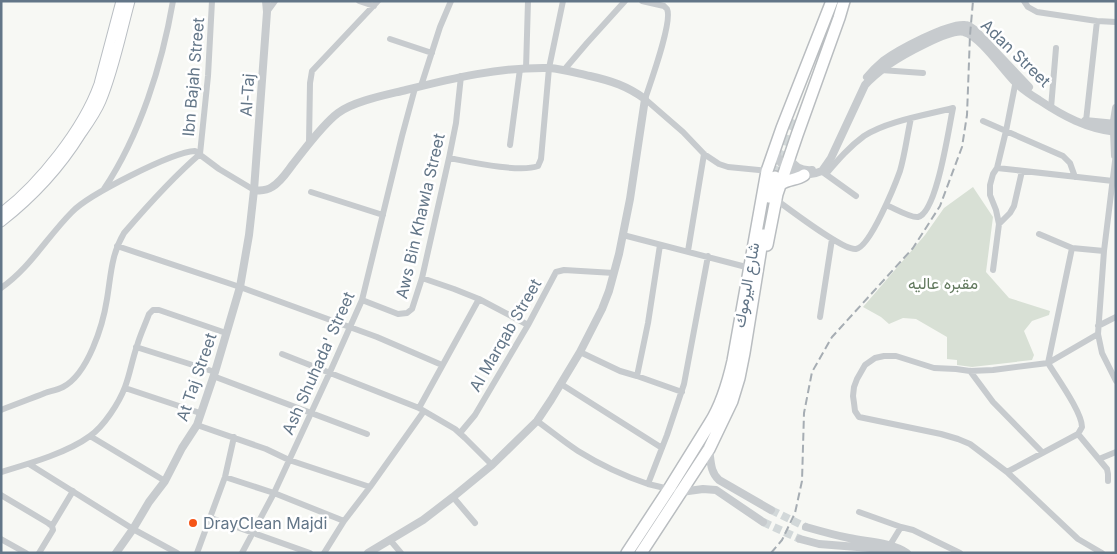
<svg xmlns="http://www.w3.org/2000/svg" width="1117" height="554" viewBox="0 0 1117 554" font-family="Inter,Vazirmatn,sans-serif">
	<rect width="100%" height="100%" fill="#f7f8f4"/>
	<path fill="#d8e0d5" d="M973,187L993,217L986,272L1009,298L1050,311L1049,315L1032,321L1024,331L1034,355L1032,360L972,367L957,365V360L947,359V337L916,319L903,318L889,324L881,317L863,307L925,235L944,208Z"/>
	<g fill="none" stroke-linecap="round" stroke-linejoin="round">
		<path stroke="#d2d8d9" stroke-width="8" stroke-dasharray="8 4" stroke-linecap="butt" d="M771,510L806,527
			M763,522L800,539"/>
		<path stroke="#d2d8d9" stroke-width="11" stroke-dasharray="11 5.5" stroke-linecap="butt" d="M775,177L796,118"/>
		<g stroke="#b9bec3" stroke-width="11">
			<path id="secondary" d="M1,213C39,184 83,129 99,84L121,1
				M1,222C33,197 60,168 81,134C88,124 96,113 101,101C114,70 121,34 130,1"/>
		</g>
		<g stroke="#b9bdc0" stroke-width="14">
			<path id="trunk" d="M781,184C788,179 797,180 804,175
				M769,197L775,177
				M767,245L777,194L797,135L839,18L844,1
				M627,553L669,489L710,423C722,404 728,383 733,361L767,171L782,128L832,1
				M641,553L709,449L732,401L739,378L744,353L763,235"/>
		</g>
		<path stroke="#c7cbce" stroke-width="6" d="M359,1L374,6
			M642,1L664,6C665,7 666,8 667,9C673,21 650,84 645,99L683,132L704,154L719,164L728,167L769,171
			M1024,1L1028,7L1037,12L1097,21L1116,22
			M267,12L275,1
			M390,39L432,53
			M526,69L528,1
			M564,70L587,43L625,1
			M881,70L923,73
			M421,86L440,27L451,1
			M1051,108L1056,48
			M983,121L1063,156L1070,163L1075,177
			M1086,121L1097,21
			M1113,131L1114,156
			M309,143L310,83L312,71L378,1
			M510,145L520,69
			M1116,153L1104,251L1098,334L1102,353L1116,381
			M200,154L208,76L212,1
			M449,158C470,162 520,173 538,166L541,159L549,68L563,1
			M997,168L1113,181
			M824,173L856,196
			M826,174C838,160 849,147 864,136C887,121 926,115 953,108C949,126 937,213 918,217C910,218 894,208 886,205
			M104,189C140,135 162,65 173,1
			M311,192L383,215
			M775,199C788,208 843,251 856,249C870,247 895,185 900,171C905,154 907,136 911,118
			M999,224L1010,213L1014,206L1022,171
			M1039,234L1072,248L1104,251
			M623,235L750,268
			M117,246L240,287L377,337L442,365
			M688,251L704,154
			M993,270L999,224L996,210L990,195V185L993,174L997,168L1006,131L1016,80
			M422,278L454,289L479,299L528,325
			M1,288C30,268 47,237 72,212C88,195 172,152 195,151L219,169L254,190
			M362,300L398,314L407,313L412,309L422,278L449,158L456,123L461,76
			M820,317L832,239
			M1098,326L1116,317
			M1098,334L1048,363L993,370L970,371L956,369L934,368L896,356H884L875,358L865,365L857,379L854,387L853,396L854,403L855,411L859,417L941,434L958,439L970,444L1007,472L1078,539L1102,553
			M136,347L215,372
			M580,352L620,371L637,376L648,323L660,245
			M282,354L419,408L455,429L465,438L492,465
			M970,371L993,402L1042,452
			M213,376L367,434
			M637,376L682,392
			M561,384L662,448
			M125,388L200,413
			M419,408L479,299
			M1,410C16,404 30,399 45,393C51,391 57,390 63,387C88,374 103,325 107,299C111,275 111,255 124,233C148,205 172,178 200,154
			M537,421C551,431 564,442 578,451C599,464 624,476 648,484
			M197,425L266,449L289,460L370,487
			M460,433L475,415L528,325L556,272L564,270L614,273
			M1078,434L1107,469L1108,474V481
			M90,436L165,481
			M1099,459L1116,452
			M29,464L133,529L177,553
			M1,472C28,464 67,453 90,436C104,426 119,403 125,387C130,374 132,360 137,346C140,335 145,325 149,314L153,310H159L226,333
			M1007,472L1078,434L1082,427C1082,412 1057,378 1048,363L1072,248
			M225,477L274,493L344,521
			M669,489L648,484L667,435L684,384L708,256
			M1,495L48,523L52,526L53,530L39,553
			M453,497L475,523
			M859,512L901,527
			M211,518L310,553
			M52,526L73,491
			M1,539L26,553
			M390,540L401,553
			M890,545L901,527L913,530L960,553
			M197,553L225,477L234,437
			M242,553L274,493L330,372L362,300L402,136L415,88
			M324,553L344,521L370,487L424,411"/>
		<path stroke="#c7cbce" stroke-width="8" d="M867,77C872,71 877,66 883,61C898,50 948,23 965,25C969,25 972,28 975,30L1029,87
			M1085,121L1116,124
			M1113,127L1116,108
			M774,150L781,163L789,171L804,175L816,173L822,171L831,158L865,85C872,77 880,71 888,65C901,56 950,28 964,32C980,36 1003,70 1015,82C1022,89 1031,95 1039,100C1063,116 1087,129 1116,132
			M789,158C794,167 801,171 812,170
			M254,190C261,191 266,191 272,187C281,182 287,172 293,164C305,149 322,125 338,113C354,101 386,95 406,90C453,78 500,67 549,68C563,69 576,73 590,76C612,81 627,86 645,99L630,199L619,254L609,291L602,309L580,352L551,400L537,421L492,465L453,497L423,520L368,553
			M709,449C711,461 710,472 719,480L771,510
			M678,492H681L703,489L716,490L763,522
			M806,527C820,531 834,535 849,538C868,542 890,542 907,553
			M800,539L819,544L870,548L893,553
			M116,553L133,529L149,502L165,481L182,448L197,425L215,372L240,287L249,235L254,190L267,12L266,1"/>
		<use href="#secondary" stroke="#fff" stroke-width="9"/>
		<use href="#trunk" stroke="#fff" stroke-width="11"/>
		<path stroke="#a6adb3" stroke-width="2" stroke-dasharray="8 4" stroke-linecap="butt" d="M771,553L782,540L795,513L802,481L804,413L812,372L832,337L913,248L940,206L962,147L967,115L970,35L973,1"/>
	</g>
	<circle fill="#f55517" stroke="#fff" stroke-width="2" cx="193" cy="523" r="5"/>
	<g text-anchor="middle" stroke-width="5" stroke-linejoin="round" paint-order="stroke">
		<g font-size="16" fill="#637688" stroke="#fff">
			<text transform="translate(1016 53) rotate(44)" y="6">Adan Street</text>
			<text transform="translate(193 77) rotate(-85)" y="6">Ibn Bajah Street</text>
			<text transform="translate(247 95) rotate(-86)" y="6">Al-Taj</text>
			<text transform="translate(420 216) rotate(-77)" y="6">Aws Bin Khawla Street</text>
			<text transform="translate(746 285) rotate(-80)" y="6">شارع اليرموك</text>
			<text transform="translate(505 335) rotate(-60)" y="6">Al Marqab Street</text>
			<text transform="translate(318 363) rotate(-66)" y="6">Ash Shuhada' Street</text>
			<text transform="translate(196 377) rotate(-71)" y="6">At Taj Street</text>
		</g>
		<g font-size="16" fill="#637a5f" stroke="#fff">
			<text x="943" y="289">مقبره عاليه</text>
		</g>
		<g font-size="16" fill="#637688" stroke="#fff" text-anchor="start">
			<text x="203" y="529">DrayClean Majdi</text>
		</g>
	</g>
	<rect width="1117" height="554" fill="none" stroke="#637688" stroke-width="5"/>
</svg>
